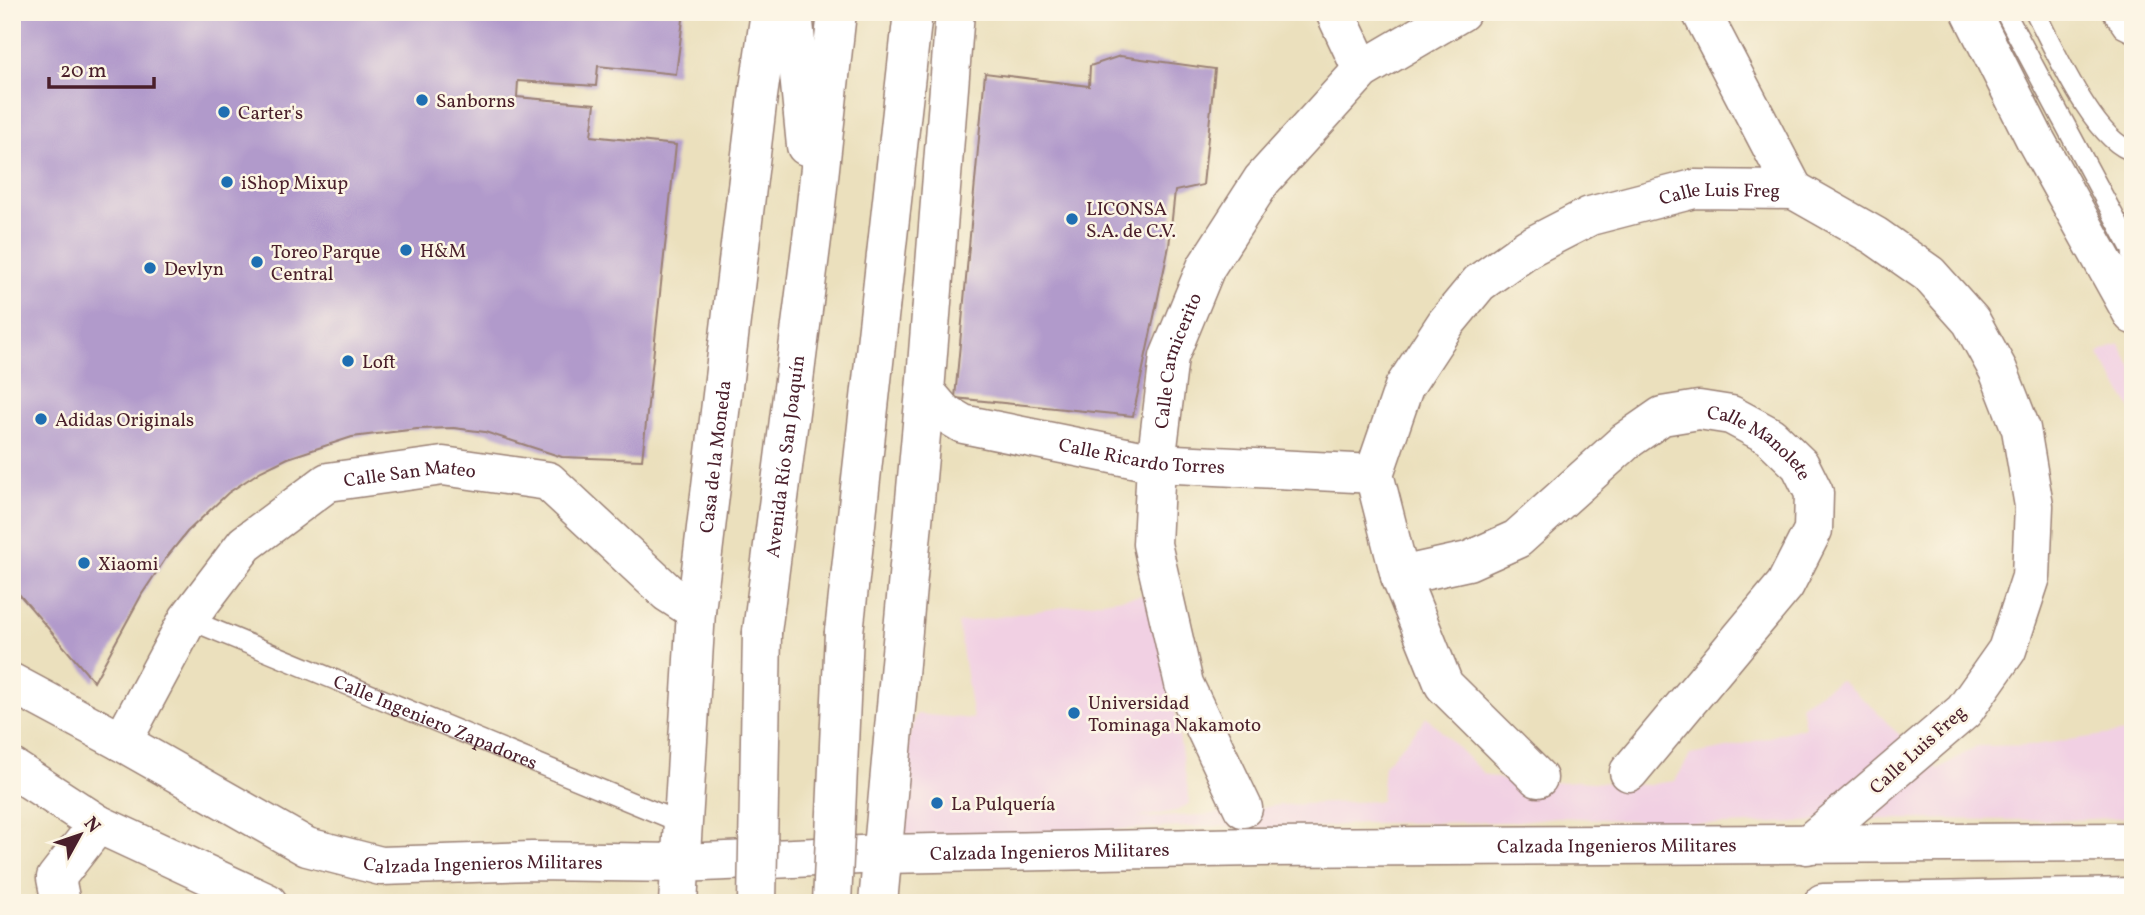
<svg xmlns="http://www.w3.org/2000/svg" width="2145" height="915" viewBox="0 0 2145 915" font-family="Vollkorn,serif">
	<rect width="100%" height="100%" fill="#fcf5e5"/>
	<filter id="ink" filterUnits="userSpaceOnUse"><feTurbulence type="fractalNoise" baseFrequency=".0143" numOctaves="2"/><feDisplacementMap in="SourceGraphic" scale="14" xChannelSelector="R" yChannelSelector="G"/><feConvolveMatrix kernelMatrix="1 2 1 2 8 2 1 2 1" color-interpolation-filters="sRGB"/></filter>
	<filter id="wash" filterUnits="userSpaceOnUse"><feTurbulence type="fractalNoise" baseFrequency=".00686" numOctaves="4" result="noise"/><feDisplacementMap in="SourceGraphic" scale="28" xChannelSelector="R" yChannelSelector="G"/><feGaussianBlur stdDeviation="1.57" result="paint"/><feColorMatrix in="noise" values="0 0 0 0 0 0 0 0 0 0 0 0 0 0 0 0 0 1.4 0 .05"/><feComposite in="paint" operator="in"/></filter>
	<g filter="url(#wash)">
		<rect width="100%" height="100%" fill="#ebe0bd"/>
		<path fill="#f1d0e3" d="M2119,344L2133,370V412L2098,353Z
			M1156,593L1190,803L1177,811L1136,818L1204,815L1280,805L1381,801L1384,765L1421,725L1426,716L1484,774L1519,785L1577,781L1644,785L1675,781L1690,755L1732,747L1805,727L1801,704L1840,680L1875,709L1892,728L1938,769L1977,746L2034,745L2133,731V817L2072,820L1871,819L1729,825L1556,817L1510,822L1361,823L1293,830L1218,826L1099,830L950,842L900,834L909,737L916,714L973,719L958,623Z"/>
		<g id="blocks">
			<path fill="#b19acb" d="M12,12H684L676,74L598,66L596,86L518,81L517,97L595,104L591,136L676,145L642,460L562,457L485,432L454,428L417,429L352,437L288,458L261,471L228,493L187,532L166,558L142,594L94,682L12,586Z
				M1120,56L1215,69L1203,185L1175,191L1169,246L1133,416L955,398L985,73L1089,86L1090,66Z"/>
		</g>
	</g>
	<g filter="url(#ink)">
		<use href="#blocks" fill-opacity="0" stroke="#9a8074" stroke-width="2"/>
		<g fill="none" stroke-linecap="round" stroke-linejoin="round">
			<g stroke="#9a8074" stroke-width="22">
				<g id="lane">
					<path d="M2005,12L2132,250L2133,263"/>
					<path d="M2035,12C2053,46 2095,143 2133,151"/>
					<path d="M2112,12L2123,28L2133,33"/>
					<path id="s1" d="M188,619L684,824"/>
				</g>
			</g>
			<g stroke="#9a8074" stroke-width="41">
				<g id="street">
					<path d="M1335,12L1362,70"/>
					<path d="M1701,12L1794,190"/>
					<path id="s2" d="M925,391L943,412L963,424L1156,463L1374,474"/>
					<path id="s3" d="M1400,576L1468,561L1517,539L1626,441L1662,416L1699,410L1731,415L1770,436L1800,465L1814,493L1813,530L1785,585L1629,772"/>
					<path id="s4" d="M122,742L188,619L245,544L328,482L443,466L548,481L668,593L696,611"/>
					<path id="s5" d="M1538,778L1444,685L1400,576L1374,474L1404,387L1446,323L1479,283L1528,248L1590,216L1694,189L1794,190L1875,236L1929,274L1971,321L1998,370L2021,429L2034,506L2031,577L2007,650L1964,711L1807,845"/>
					<path id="s6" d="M1243,808L1184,684L1152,544L1156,463L1169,357L1206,267L1262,180L1362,70L1461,12"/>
					<path d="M61,903L56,878L98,824"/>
				</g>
			</g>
			<g stroke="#9a8074" stroke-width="41">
				<g id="secondary">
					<path d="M1971,12L2035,139L2133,315"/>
					<path id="s7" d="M12,683L122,742L307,847L381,866L532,861L681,863L883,854L1257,847L2133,842"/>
					<path d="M12,768L98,824L268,903"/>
					<path id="s8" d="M678,903L696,611L758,96L770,12"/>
					<path d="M878,903L925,391L955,12"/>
					<path d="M1823,903L2133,897"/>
				</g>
			</g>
			<g stroke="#9a8074" stroke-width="41">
				<g id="highway">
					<path d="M793,12L806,146"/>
					<path id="s9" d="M762,632L814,223L837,12"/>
					<path d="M844,632L913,12"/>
				</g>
			</g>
			<use href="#lane" stroke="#fff" stroke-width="19"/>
			<use href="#street" stroke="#fff" stroke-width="38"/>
			<use href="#secondary" stroke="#fff" stroke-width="38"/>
			<use href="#highway" stroke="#fff" stroke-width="38"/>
			<g stroke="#9a8074" stroke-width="41" stroke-linecap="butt">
				<path id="highway-bridge" d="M757,903L762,632
					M832,903L844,632"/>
			</g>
			<use href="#highway-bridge" stroke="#fff" stroke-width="38"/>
		</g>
	</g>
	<g fill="#1f6fb2" stroke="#fcf5e5" stroke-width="2.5">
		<circle cx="422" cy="100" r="7"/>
		<circle cx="224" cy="112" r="7"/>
		<circle cx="227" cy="182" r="7"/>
		<circle cx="1072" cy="219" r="7"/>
		<circle cx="406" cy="250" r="7"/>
		<circle cx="257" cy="262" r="7"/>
		<circle cx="150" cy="268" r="7"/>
		<circle cx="348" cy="361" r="7"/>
		<circle cx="41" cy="419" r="7"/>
		<circle cx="84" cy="563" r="7"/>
		<circle cx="1074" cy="713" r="7"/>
		<circle cx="937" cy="803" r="7"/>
	</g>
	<g text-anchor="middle" stroke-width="5" stroke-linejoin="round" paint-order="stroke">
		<g font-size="19" fill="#4a1f2b" stroke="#fcf5e5" text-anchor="start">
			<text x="436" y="107">Sanborns</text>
			<text x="238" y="119">Carter's</text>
			<text x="241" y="189">iShop Mixup</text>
			<text x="1086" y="215">LICONSA<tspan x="1086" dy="22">S.A. de C.V.</tspan></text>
			<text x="420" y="257">H&amp;M</text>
			<text x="271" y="258">Toreo Parque<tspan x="271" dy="22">Central</tspan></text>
			<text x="164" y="275">Devlyn</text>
			<text x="362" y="368">Loft</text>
			<text x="55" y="426">Adidas Originals</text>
			<text x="98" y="570">Xiaomi</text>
			<text x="1088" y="709">Universidad<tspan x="1088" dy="22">Tominaga Nakamoto</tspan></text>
			<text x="951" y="810">La Pulquería</text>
		</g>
		<g font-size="19" fill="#4a1f2b" stroke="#fcf5e5">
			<text dy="7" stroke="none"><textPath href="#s5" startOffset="838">Calle Luis Freg</textPath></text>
			<text dy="7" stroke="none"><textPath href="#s6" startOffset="467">Calle Carnicerito</textPath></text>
			<text dy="7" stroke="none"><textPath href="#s3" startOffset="422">Calle Manolete</textPath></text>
			<text dy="7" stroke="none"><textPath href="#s2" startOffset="233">Calle Ricardo Torres</textPath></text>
			<text dy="7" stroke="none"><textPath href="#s8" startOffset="448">Casa de la Moneda</textPath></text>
			<text dy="7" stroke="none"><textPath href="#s9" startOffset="177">Avenida Río San Joaquín</textPath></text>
			<text dy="7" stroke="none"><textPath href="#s4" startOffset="420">Calle San Mateo</textPath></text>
			<text dy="7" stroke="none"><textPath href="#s1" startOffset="268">Calle Ingeniero Zapadores</textPath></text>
			<text transform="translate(1917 749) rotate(-42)" y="7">Calle Luis Freg</text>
			<text dy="7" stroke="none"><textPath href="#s7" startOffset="1650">Calzada Ingenieros Militares</textPath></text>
			<text dy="7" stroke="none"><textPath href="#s7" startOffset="1083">Calzada Ingenieros Militares</textPath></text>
			<text dy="7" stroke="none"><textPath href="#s7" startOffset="516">Calzada Ingenieros Militares</textPath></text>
		</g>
	</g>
	<rect width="2145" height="915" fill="none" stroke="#fcf5e5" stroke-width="42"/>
	<g transform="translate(80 835) rotate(50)" stroke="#fcf5e5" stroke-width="5" paint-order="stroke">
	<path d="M0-5L12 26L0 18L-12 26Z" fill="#4a1f2b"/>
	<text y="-10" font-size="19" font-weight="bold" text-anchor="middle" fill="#4a1f2b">N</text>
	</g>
	<path d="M49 77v10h105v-10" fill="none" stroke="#4a1f2b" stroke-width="3.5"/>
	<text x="60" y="77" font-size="21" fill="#4a1f2b" stroke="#fcf5e5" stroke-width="5" paint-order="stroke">20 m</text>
</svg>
